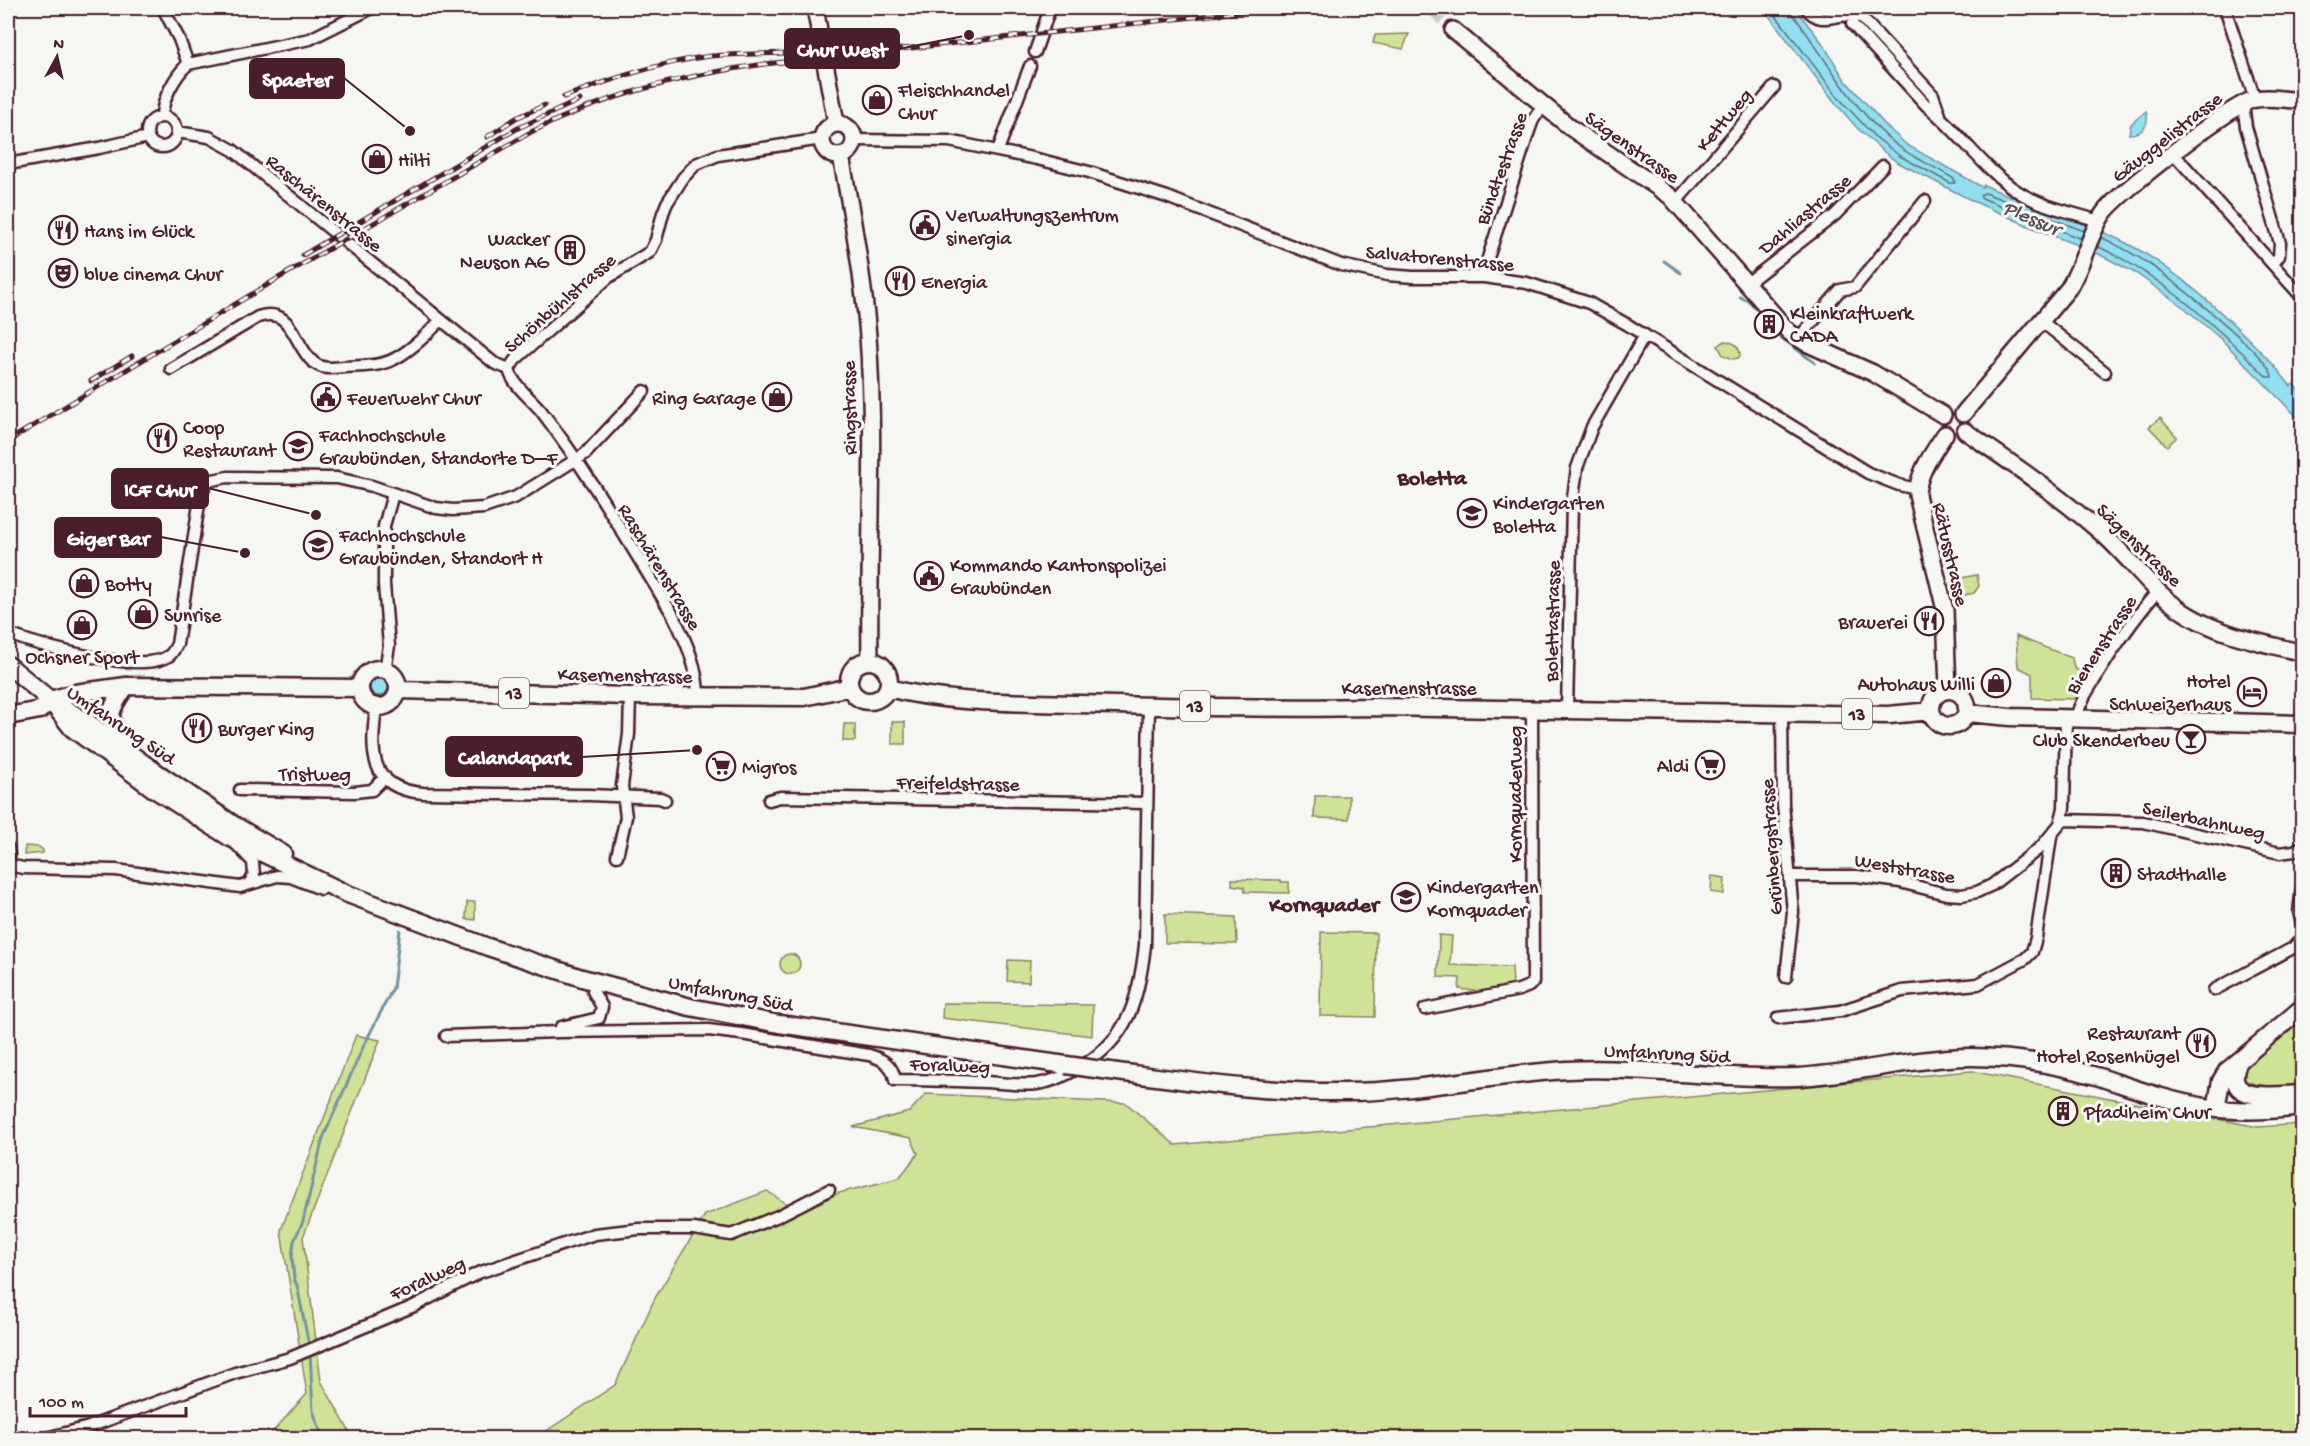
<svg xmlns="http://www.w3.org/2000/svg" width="2310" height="1446" viewBox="0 0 2310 1446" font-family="'Gochi Hand',sans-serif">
	<rect width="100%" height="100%" fill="#f6f6f2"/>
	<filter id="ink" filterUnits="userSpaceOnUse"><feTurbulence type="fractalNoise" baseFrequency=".0167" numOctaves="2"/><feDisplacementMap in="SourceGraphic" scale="12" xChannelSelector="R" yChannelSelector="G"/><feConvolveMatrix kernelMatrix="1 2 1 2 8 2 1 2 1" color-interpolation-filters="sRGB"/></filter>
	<g filter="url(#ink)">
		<path fill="#cfe398" stroke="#8c8162" stroke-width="1.5" d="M1409,34L1403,49L1373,43L1375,35Z
			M1725,341C1734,342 1740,346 1740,356L1738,358L1733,359L1723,355L1718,346Z
			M2160,418L2177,437L2167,446L2149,427Z
			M1977,575L1979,586L1974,593L1964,595L1961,578Z
			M2016,636L2072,658L2074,668L2089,677L2077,699L2032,698V674L2018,667Z
			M892,722H905V744H892Z
			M844,724H855V741H843Z
			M1315,796H1349V819L1314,818Z
			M25,846L39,847L43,850V853L24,855Z
			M1712,876L1725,878L1724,894L1711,892Z
			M1232,879L1281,880V882H1289V893L1245,892L1244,887L1232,885Z
			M467,902H475V920L466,919Z
			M1165,914L1236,917L1237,944L1165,943Z
			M1321,932L1376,933L1375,1017L1320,1016Z
			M1439,935L1452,936L1450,965L1512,967L1513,986L1484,992L1459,989L1460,978L1438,977Z
			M780 964a10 10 0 1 1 20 0a10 10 0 1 1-20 0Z
			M1008,960L1030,961L1029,982L1007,981Z
			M943,1003L1093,1005L1092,1036L942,1018Z
			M2302,1008V1086C2275,1086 2258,1090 2234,1074Z
			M356,1035L380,1040L303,1237L321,1381L353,1438H267L307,1394L281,1230Z
			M1971,1071L2258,1127L2302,1124V1438H536L615,1385L655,1298L705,1215L767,1191L797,1211L839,1193L899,1178L918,1154L911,1138L853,1127L909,1112L926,1094L1126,1103L1175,1145Z"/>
		<path fill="#91dff0" stroke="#7592a1" stroke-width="1.5" d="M1763,8H1795L1823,44L1845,80L1887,127L1907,145L1982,187L1984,185C2031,207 2082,220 2128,244C2178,270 2229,318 2268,359C2277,368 2282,376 2291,386L2293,384L2302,394V422L2222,340L2186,309L2137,274L2095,252L2033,228L1973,201L1897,162L1884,152L1857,128L1833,100Z
			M2146,111C2150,124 2144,134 2129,134L2131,124Z
			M370 687a9 9 0 1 1 18 0a9 9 0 1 1-18 0Z"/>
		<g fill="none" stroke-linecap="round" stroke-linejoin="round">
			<path stroke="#666c7a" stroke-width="1.5" d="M1770,8L1838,97L1874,136L1900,156L1950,183H1955L1954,179C1937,168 1918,160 1902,149C1854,114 1827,59 1792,13L1791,8
				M2081,239L1982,198L1980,195L1985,193L2084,231
				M2097,246C2164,277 2216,326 2267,377H2272C2271,357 2167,275 2146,262C2131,252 2116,245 2101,237"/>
			<path stroke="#7592a1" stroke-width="3" d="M1664,261L1681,273
				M1740,297L1750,302L1760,313
				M1778,335L1815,363
				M309,1346L297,1285L294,1279L292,1257L294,1241L303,1221L323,1138L364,1045L393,988L400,930
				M310,1352L313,1411L323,1438"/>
			<path stroke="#d4cbca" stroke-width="15" stroke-dasharray="15 8" stroke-linecap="butt" d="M1434,8L1453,30"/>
			<g stroke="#4a1f2b" stroke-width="15">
				<path id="street" d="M163,8L179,39L188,64
					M1806,8C1823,30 1839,8 1862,18L1933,95L1940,115
					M2225,8L2255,99
					M1852,24L1926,105C1959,131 1982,168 2017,191C2039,206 2074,213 2099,221
					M1035,52L1050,8
					M2243,103L2246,127L2280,243L2279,256L2273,264
					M162,117C162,99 175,76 188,64L310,39L372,8
					M147 132a15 15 0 1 1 30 0a15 15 0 1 1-30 0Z
					M177,132L209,137L233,150L494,363L509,369
					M855,140L949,141L1037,159L1089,172L1167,197L1341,265L1387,275L1413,277H1484L1527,283L1589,303L1628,325L1868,473L1899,485L1917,489
					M998,150L1030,66
					M2174,154L2302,297
					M8,164L99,148L148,137
					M1676,202L1774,87
					M1484,277L1487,261L1529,131L1533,120L1543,106
					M1746,284L1835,215L1883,166
					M2041,321L2105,372
					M1798,339L1840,290L1855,287L1925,201
					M171,369L258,317C293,306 293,344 313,362C322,370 333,368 344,367C359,366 376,367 390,361C407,354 429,333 441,320
					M509,369L515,360L609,277L650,252L656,240L663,213L667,203L683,178L696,164L718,155L822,139
					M509,369C512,385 533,400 542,412C591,476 631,547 673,615C686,641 698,667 698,697
					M8,634C38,645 142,676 170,655C173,652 175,648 177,644L200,498L207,481L228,477L337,478L372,486L436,508L453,510L484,508L516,497L585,454L644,391
					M385,670L389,646L384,584V526L393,494
					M376,707C371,749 367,789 423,793L590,795L660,798L665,800
					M1567,709L1572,505L1577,468L1592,427L1645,335
					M1782,713L1783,804L1793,912L1786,977
					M2076,718C2080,702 2088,690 2097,676C2115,646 2134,618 2158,591
					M240,790L355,792L372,790L385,777
					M769,800L780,797L1147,803
					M2062,820L2143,822L2280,853L2294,851L2301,847
					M236,844L253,862L254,875L249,884
					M8,848L9,856L8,867
					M617,856L626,817L622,786L629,734L630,696
					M9,865L23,868L116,870L240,887L277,876L291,877L321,889
					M1791,876H1857L1900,882L1946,894L1962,895L1977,892L1992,885L2041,847L2060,824L2064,808L2066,718
					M2302,888L2299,912L2302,924
					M2214,990L2293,948L2302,938
					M1425,1009L1519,990L1529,986L1533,982L1532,709
					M1778,1018L1840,1011L1902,991L1978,984L2025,959L2032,952L2036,938L2051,837
					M561,1027L599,1018L602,1007L593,991
					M446,1036L559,1032L708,1030L741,1034L869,1055C883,1059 893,1065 895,1080C926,1080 956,1081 987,1082C1003,1083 1021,1086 1037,1084C1052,1082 1067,1075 1080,1067C1129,1039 1139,998 1145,945L1149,705
					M46,1438L89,1427L235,1373L290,1358L414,1306L478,1273L570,1242L595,1234L639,1229H694L731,1235L778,1216L829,1190"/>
			</g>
			<g stroke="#4a1f2b" stroke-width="20">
				<path id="secondary" d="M815,8L836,123
					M1453,30L1571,128L1670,196L1789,332L1806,343L1873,373L1943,415
					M822 140a16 16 0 1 1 32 0a16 16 0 1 1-32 0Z
					M841,156C852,215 863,276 868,336C876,444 868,553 870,661
					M1963,414L2068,289C2083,266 2088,237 2103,214C2116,194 2229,107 2252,100C2268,95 2287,101 2302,100
					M1965,431C2013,464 2064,499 2107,538C2135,564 2157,597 2190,616C2224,636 2265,643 2302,653
					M1945,434C1933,453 1918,472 1917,495L1945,610L1948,690"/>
			</g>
			<g stroke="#4a1f2b" stroke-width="21">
				<path id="primary" d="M849 681a20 20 0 1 1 40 0a20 20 0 1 1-40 0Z
					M8,665L50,700L87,722L143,763L234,825L283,854
					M360 688a19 19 0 1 1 38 0a19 19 0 1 1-38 0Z
					M888,688C950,704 1015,702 1079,704C1178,707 1277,709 1376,707L1889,715L1931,711
					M398,690L630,696L804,697L850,687
					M1931 708a18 18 0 1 1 36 0a18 18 0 1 1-36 0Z
					M50,700L72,728L154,789L229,837L345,893L488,947L582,978L690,1007L779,1024L1066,1065
					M1967,713L2010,717L2302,724
					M8,716L40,710L50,700L75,693L126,686L360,688
					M125,742C104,718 109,711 126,686
					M2238,1063C2221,1106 2278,1094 2302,1094
					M1110,1071C1188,1081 1266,1093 1345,1092C1420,1092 1493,1074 1567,1070C1644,1066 1720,1080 1797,1077C1855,1074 1912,1058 1971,1057C2013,1057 2055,1064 2096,1076C2131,1087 2164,1100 2200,1106C2234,1113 2269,1111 2302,1107
					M2216,1109L2221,1081L2227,1071L2302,1008"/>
			</g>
			<use href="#street" stroke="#f6f6f2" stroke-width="10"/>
			<use href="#secondary" stroke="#f6f6f2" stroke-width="15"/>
			<use href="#primary" stroke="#f6f6f2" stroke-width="16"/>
			<g stroke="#4a1f2b" stroke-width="5">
				<path id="rail" d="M564,97C611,79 661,62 711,56C737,54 763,54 789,53
					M487,137L516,118L545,105
					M303,255L518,128L580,100
					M91,381L132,356
					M8,441L277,279L531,132C605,95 683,75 765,64L1276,8"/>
			</g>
			<use href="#rail" stroke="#f6f6f2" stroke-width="3" stroke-dasharray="9" stroke-linecap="butt"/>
			<g stroke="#4a1f2b" stroke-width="21" stroke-linecap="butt">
				<path id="primary-bridge" d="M1066,1065L1110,1071"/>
			</g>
			<use href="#primary-bridge" stroke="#f6f6f2" stroke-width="16"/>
		</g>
	</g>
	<defs>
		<g id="shop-ring" transform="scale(1.5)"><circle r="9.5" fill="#f6f6f2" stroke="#4a1f2b" stroke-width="1.5"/><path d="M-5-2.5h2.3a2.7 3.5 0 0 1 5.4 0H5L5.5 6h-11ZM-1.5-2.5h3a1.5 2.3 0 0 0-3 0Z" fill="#4a1f2b"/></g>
		<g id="civic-ring" transform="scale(1.5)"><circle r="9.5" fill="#f6f6f2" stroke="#4a1f2b" stroke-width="1.5"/><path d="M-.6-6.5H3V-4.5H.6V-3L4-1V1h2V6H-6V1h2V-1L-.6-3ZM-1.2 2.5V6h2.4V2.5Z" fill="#4a1f2b"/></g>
		<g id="restaurant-ring" transform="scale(1.5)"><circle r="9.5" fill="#f6f6f2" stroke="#4a1f2b" stroke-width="1.5"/><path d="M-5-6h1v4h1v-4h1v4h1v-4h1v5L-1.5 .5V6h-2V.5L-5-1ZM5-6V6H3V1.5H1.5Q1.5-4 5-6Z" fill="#4a1f2b"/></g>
		<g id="building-ring" transform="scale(1.5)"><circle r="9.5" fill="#f6f6f2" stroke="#4a1f2b" stroke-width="1.5"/><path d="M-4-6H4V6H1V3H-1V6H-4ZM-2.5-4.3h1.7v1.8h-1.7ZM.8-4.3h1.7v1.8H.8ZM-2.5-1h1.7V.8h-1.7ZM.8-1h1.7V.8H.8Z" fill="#4a1f2b"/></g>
		<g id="theatre-ring" transform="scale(1.5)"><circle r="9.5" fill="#f6f6f2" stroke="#4a1f2b" stroke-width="1.5"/><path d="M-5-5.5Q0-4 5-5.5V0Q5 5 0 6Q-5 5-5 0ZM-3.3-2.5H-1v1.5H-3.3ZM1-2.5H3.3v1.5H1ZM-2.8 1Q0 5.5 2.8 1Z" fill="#4a1f2b"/></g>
		<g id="university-ring" transform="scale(1.5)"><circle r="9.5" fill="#f6f6f2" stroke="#4a1f2b" stroke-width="1.5"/><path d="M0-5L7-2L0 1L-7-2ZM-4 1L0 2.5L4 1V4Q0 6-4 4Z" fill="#4a1f2b"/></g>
		<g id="school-ring" transform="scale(1.5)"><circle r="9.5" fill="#f6f6f2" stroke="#4a1f2b" stroke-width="1.5"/><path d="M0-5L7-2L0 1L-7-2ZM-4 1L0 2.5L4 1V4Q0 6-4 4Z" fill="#4a1f2b"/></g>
		<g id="hotel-ring" transform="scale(1.5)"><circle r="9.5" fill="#f6f6f2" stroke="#4a1f2b" stroke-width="1.5"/><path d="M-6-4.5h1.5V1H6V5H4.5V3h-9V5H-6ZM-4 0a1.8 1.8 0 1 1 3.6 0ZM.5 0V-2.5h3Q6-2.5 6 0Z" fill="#4a1f2b"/></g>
		<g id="bar-ring" transform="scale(1.5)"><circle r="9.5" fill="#f6f6f2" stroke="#4a1f2b" stroke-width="1.5"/><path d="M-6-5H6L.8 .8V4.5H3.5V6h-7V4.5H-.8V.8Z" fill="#4a1f2b"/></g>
		<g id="supermarket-ring" transform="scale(1.5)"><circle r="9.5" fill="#f6f6f2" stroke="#4a1f2b" stroke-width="1.5"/><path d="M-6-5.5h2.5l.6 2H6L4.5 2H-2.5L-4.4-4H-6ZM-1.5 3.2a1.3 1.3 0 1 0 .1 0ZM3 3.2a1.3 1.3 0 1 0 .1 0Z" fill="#4a1f2b"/></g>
	</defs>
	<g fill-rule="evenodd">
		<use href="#shop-ring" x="877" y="100"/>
		<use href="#shop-ring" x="377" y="159"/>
		<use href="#civic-ring" x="925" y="225"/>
		<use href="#restaurant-ring" x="63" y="230"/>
		<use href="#building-ring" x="570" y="250"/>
		<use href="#theatre-ring" x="63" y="273"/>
		<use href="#restaurant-ring" x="900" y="281"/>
		<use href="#building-ring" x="1769" y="324"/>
		<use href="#civic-ring" x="326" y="397"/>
		<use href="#shop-ring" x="777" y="397"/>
		<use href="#restaurant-ring" x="162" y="438"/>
		<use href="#university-ring" x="298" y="446"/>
		<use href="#school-ring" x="1472" y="513"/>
		<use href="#university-ring" x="318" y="545"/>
		<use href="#civic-ring" x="929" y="576"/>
		<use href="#shop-ring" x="84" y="583"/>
		<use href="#shop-ring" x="143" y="614"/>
		<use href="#restaurant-ring" x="1929" y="621"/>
		<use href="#shop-ring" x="82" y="625"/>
		<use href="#shop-ring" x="1996" y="683"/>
		<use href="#hotel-ring" x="2252" y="692"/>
		<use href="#restaurant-ring" x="197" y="728"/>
		<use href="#bar-ring" x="2191" y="739"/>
		<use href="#supermarket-ring" x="1710" y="765"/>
		<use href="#supermarket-ring" x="721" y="766"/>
		<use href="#building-ring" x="2116" y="873"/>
		<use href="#school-ring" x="1406" y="897"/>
		<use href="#restaurant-ring" x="2201" y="1043"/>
		<use href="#building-ring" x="2063" y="1111"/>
	</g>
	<g text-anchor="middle" stroke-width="6" stroke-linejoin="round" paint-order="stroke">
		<g fill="#f6f6f2" stroke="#7e6067" stroke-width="1.5">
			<rect x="499" y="678" width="30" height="30" rx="4.5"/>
			<rect x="1180" y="691" width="30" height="30" rx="4.5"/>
			<rect x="1842" y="699" width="30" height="30" rx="4.5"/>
		</g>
		<g font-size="18" font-weight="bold" fill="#4a1f2b">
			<text x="514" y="699">13</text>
			<text x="1195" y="712">13</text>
			<text x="1857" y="720">13</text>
		</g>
		<g font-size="20" fill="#4a1f2b" stroke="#f6f6f2" text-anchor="start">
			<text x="898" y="96">Fleischhandel<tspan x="898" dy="23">Chur</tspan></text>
			<text x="398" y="166">Hilti</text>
			<text x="946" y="221">Verwaltungszentrum<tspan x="946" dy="23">sinergia</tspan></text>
			<text x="84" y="237">Hans im Glück</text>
			<text x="549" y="245" text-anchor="end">Wacker<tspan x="549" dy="23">Neuson AG</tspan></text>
			<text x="84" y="280">blue cinema Chur</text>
			<text x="921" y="288">Energia</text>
			<text x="1790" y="319">Kleinkraftwerk<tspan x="1790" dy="23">CADA</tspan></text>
			<text x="347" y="404">Feuerwehr Chur</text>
			<text x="756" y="404" text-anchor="end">Ring Garage</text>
			<text x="183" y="433">Coop<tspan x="183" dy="23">Restaurant</tspan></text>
			<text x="319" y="441">Fachhochschule<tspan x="319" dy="23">Graubünden, Standorte D–F</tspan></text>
			<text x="1493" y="509">Kindergarten<tspan x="1493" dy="23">Boletta</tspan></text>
			<text x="339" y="541">Fachhochschule<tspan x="339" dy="23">Graubünden, Standort H</tspan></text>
			<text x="950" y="571">Kommando Kantonspolizei<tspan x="950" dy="23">Graubünden</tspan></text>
			<text x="105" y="590">Botty</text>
			<text x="164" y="621">Sunrise</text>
			<text x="1908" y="628" text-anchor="end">Brauerei</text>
			<text x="82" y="663" text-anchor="middle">Ochsner Sport</text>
			<text x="2231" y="687" text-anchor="end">Hotel<tspan x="2231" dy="23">Schweizerhaus</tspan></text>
			<text x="1975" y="690" text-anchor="end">Autohaus Willi</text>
			<text x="218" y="735">Burger King</text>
			<text x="2170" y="746" text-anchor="end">Club Skenderbeu</text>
			<text x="1689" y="772" text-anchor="end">Aldi</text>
			<text x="742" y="773">Migros</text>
			<text x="2137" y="880">Stadthalle</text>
			<text x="1427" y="893">Kindergarten<tspan x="1427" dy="23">Kornquader</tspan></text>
			<text x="2180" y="1039" text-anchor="end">Restaurant<tspan x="2180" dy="23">Hotel Rosenhügel</tspan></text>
			<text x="2084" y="1118">Pfadiheim Chur</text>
		</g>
		<g font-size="20" fill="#4a1f2b" stroke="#f6f6f2">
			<text transform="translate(1723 119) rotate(-50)" y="7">Kettweg</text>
			<text transform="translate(2166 136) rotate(-38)" y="7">Gäuggelistrasse</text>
			<text transform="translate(1633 146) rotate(35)" y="7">Sägenstrasse</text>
			<text transform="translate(1500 168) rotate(-70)" y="7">Bündtestrasse</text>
			<text transform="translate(325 202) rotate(39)" y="7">Raschärenstrasse</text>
			<text transform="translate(1804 213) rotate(-40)" y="7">Dahliastrasse</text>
			<text transform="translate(1440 257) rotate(5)" y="7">Salvatorenstrasse</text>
			<text transform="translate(559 302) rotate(-41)" y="7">Schönbühlstrasse</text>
			<text transform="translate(848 408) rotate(-91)" y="7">Ringstrasse</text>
			<text transform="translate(2140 544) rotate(44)" y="7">Sägenstrasse</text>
			<text transform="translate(1952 554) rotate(77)" y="7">Rätusstrasse</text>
			<text transform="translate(661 566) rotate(59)" y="7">Raschärenstrasse</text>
			<text transform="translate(1551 621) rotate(-89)" y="7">Bolettastrasse</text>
			<text transform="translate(2100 644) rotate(-57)" y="7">Bienenstrasse</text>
			<text transform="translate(625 674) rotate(1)" y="7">Kasernenstrasse</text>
			<text x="1409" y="694">Kasernenstrasse</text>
			<text transform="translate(122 724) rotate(34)" y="7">Umfahrung Süd</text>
			<text x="315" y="780">Tristweg</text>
			<text transform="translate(958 782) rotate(1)" y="7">Freifeldstrasse</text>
			<text transform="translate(1514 794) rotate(-90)" y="7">Kornquaderweg</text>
			<text transform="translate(2204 819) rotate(12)" y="7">Seilerbahnweg</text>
			<text transform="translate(1770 847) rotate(-94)" y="7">Grünbergstrasse</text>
			<text transform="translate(1905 867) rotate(10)" y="7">Weststrasse</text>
			<text transform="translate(731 992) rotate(11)" y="7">Umfahrung Süd</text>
			<text transform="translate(1667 1052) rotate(3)" y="7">Umfahrung Süd</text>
			<text transform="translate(950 1064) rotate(2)" y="7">Foralweg</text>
			<text transform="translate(427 1277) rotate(-25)" y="7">Foralweg</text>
		</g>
		<g font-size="21" font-style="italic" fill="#5c4f5c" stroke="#f6f6f2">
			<text transform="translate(2032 217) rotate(23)" y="7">Plessur</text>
		</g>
		<g font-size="22" font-weight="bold" fill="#4a1f2b" stroke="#f6f6f2">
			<text x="1432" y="484">Boletta</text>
			<text x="1324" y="911">Kornquader</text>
		</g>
	</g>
	<path fill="none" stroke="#4a1f2b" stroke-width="2" d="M969 35L899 49M410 131L344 78M316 515L208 488M245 553L161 537M697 750L582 757"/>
	<g fill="#4a1f2b" stroke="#f6f6f2" stroke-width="2">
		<circle cx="969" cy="35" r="6"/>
		<circle cx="410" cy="131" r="6"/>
		<circle cx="316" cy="515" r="6"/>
		<circle cx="245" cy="553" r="6"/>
		<circle cx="697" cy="750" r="6"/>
	</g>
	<g fill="#4a1f2b" stroke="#4a1f2b" stroke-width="2">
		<rect x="785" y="29" width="114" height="39" rx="6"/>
		<rect x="250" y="59" width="94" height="39" rx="6"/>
		<rect x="112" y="469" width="96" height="39" rx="6"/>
		<rect x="55" y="518" width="106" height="39" rx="6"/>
		<rect x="446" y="737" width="136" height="39" rx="6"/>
	</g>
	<g font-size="21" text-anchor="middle" font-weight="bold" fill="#fff">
		<text x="842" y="56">Chur West</text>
		<text x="297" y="86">Spaeter</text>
		<text x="160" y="496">ICF Chur</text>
		<text x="108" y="545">Giger Bar</text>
		<text x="514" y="764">Calandapark</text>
	</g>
	<rect width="2310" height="1446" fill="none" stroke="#f6f6f2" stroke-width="30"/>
	<rect x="15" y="15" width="2280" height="1416" fill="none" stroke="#4a1f2b" stroke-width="2" filter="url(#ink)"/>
	<g transform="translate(57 57) rotate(8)" stroke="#f6f6f2" stroke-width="4.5" paint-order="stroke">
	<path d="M0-4.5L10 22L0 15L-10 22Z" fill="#4a1f2b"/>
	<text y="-9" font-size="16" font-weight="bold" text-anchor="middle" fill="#4a1f2b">N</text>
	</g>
	<path d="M30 1407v9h156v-9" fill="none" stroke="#4a1f2b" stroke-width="3"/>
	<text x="39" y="1407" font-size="18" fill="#4a1f2b" stroke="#f6f6f2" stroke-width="4.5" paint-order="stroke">100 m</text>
</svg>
